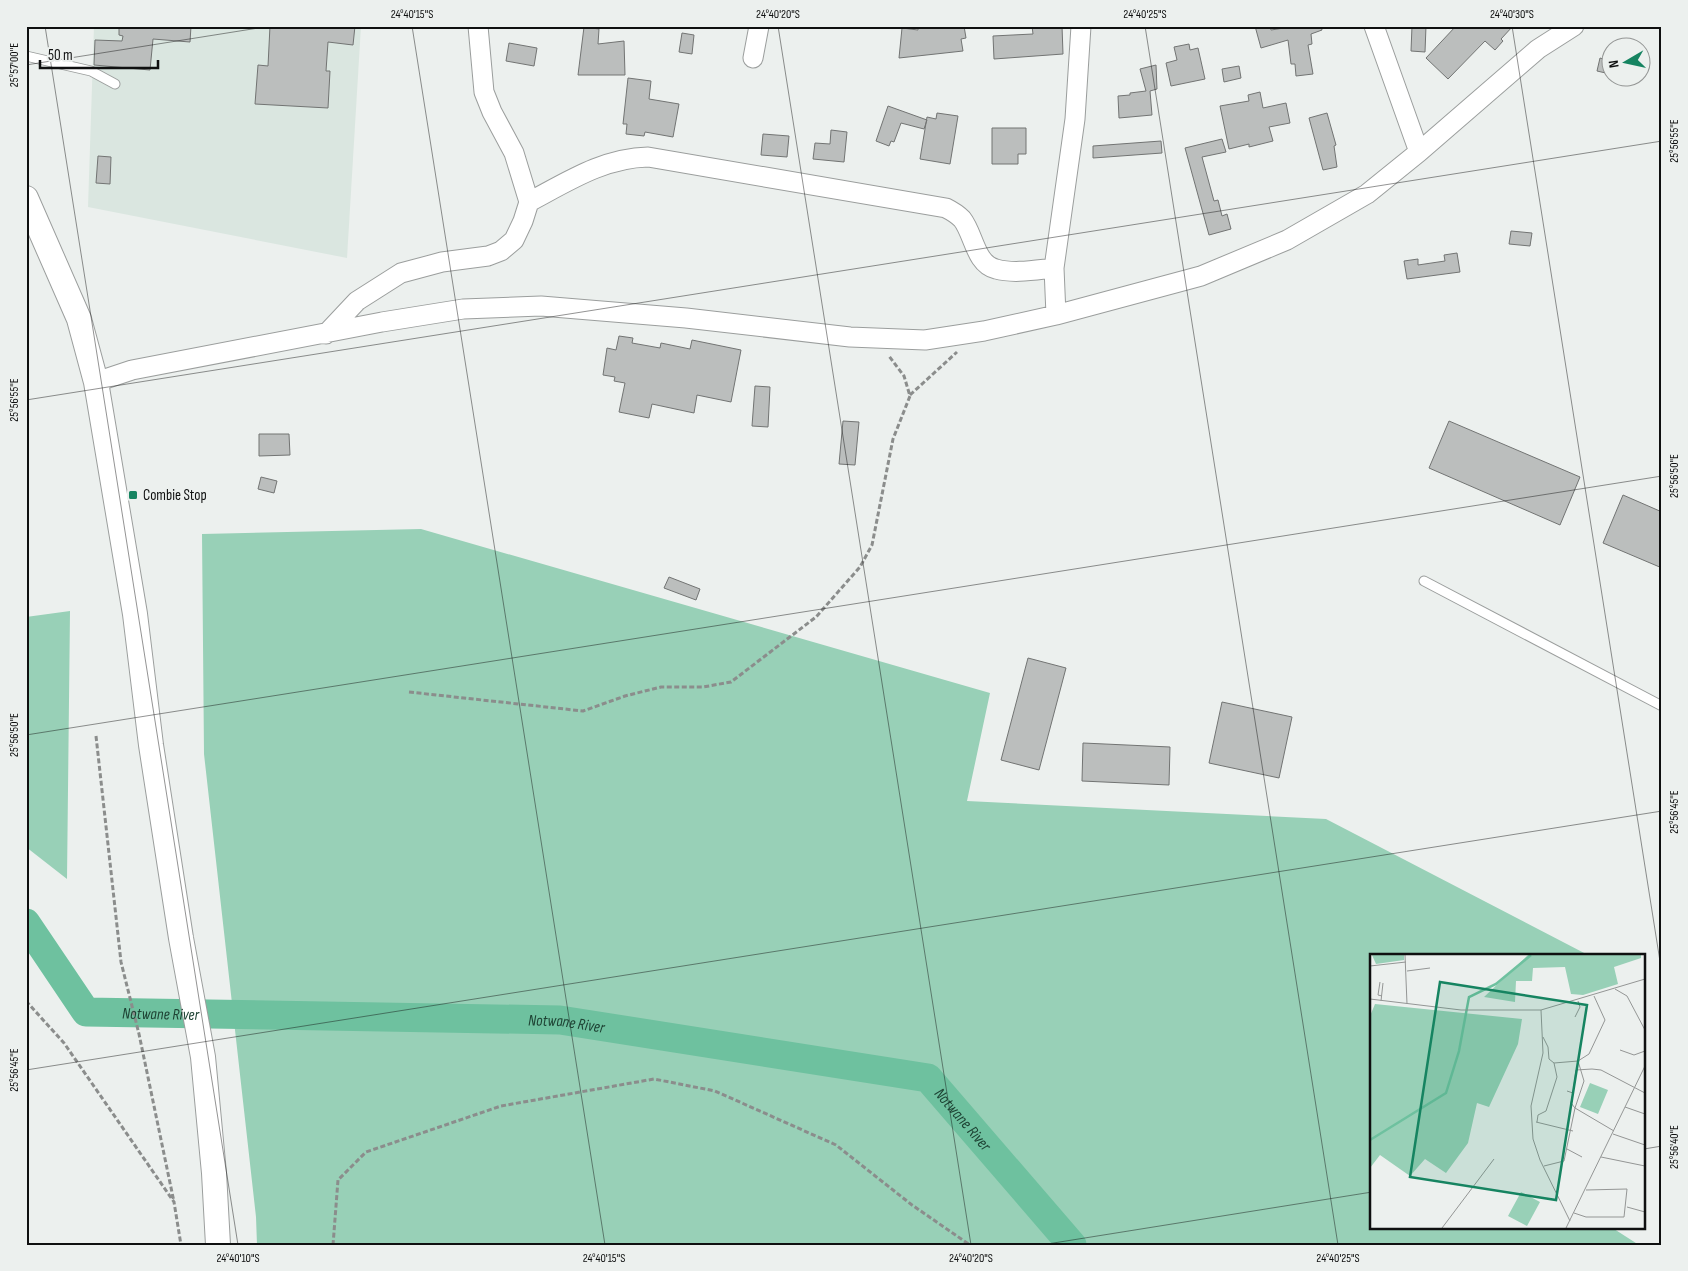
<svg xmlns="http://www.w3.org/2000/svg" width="1688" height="1271" viewBox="0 0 1688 1271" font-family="'Sofia Sans Condensed',sans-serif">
	<rect width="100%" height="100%" fill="#ecf0ee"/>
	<path fill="#dae6e0" d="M94,26H361L347,258L88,207Z"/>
	<path fill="#98d0b7" d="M421,529L990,693L967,801L1326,819L1588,955H1372V1227H1611L1639,1245H257L256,1217L204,754L202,534Z
		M70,611L67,879L26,847V617Z"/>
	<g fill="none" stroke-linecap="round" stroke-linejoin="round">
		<path stroke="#6ec19f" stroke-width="29" id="s1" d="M26,923L86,1012L560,1020L928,1078L1072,1245"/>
	</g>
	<path fill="#bbbebd" stroke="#727473" d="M119,26H191L190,42L153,39L150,70L94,65L95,40L122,41L123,36L119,35Z
		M270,26H355L353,45L328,42L326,71H330L328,108L255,104L258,65L268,66Z
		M918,26H964L966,38L961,39L963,51L899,58L902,28L918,30Z
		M1032,26H1062L1063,54L994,59L993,36L1033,34Z
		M1255,26H1270L1271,30L1297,26H1321L1322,30L1311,34L1312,44L1308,45L1313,74L1296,76L1295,64H1291L1288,40L1261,48Z
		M1412,26H1426L1425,52L1411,51Z
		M1456,26H1513L1501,39L1503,41L1495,50L1485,41L1448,79L1426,58Z
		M584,27L599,29L598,44L624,41L625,75H578Z
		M682,33L694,35L692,54L679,52Z
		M509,43L537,48L534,66L506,61Z
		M1189,44L1190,50L1198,48L1205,79L1171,86L1166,63L1177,60L1174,47Z
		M1600,58L1610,61V74L1597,71Z
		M1156,65L1157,89L1150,91L1152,115L1119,118L1118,96L1130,95V93L1146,91L1140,69Z
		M1239,66L1241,78L1224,82L1222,69Z
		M628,78L651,81L649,99L679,104L673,137L645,132L644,136L626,134L627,124H623Z
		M1260,92L1263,108L1286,103L1290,123L1269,127L1273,141L1249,147V144L1229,149L1220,106L1249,101L1248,95Z
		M888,106L927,120L924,129L901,123L894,142L891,141L889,146L876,141Z
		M937,113L958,116L950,164L920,159L927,117L936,119Z
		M1327,113L1336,145L1334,146L1337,167L1323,170L1309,118Z
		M992,128H1026V154H1018V164H992Z
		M831,130L847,132L844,162L813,159L815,143L830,144Z
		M763,134L789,136L787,157L761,155Z
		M1222,139L1226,152L1202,157L1214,201L1218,200L1222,216L1227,214L1231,229L1209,235L1185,148Z
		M1161,141L1162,153L1093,158V146Z
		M98,156L111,157L110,184L96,183Z
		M1511,231L1532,233L1530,246L1509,244Z
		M1457,253L1460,272L1407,279L1404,261L1418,259V265L1445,261L1444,255Z
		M619,336L633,338L632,343L660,348L661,343L690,349L692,340L741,350L731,402L697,395L694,413L652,404L649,418L619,412L625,383L614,381L615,377L603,375L607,348L616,350Z
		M755,386L770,387L768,427L752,426Z
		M843,421L859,422L855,465L839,464Z
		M1449,421L1580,477L1560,525L1429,468Z
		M259,434H289L290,455L259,456Z
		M261,477L277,481L274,493L258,489Z
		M1623,495L1662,512V568L1603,543Z
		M669,577L700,589L696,600L664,588Z
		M1028,658L1066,668L1039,770L1001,760Z
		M1222,702L1292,717L1279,778L1209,763Z
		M1083,743L1170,747L1169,785L1082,781Z"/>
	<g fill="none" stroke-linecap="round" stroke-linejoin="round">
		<g stroke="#9b9e9d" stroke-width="11">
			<path id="service" d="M26,56L91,71L115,84
				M1424,581L1662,706"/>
		</g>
		<g stroke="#9b9e9d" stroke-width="21">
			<path id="minor" d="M1374,26L1419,152
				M753,58L759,26
				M529,202C567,182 603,158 648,157L946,208C952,211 958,215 962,219C974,234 975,264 996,269C1014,274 1035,270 1054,268
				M1056,315L1054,268L1075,119L1081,26
				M326,334L357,301L401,273L442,262L488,256L501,251L514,240L523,221L529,202L514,153L492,112L484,92L478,26
				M96,382L132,370L382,322L463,309L541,306L686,318L850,337L925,340L984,331L1056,315L1201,276L1287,240L1367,194L1419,152L1538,49L1574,26"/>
		</g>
		<g stroke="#9b9e9d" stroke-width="26">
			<path id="tertiary" d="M26,198L79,319L96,382L135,614L151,745L181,938L203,1057L214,1173L218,1245"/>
		</g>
		<path stroke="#8b8d8c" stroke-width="3" stroke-dasharray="5 2.5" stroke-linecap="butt" d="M910,395L957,352
			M409,692L583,711L625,696L661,687H703L731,682L816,617L860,567L872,545L893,439L910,396L904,376L889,356
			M96,736L121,962L139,1034L174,1202
			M26,1001L64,1043L174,1202L181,1245
			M333,1245L338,1180L366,1152L501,1106L654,1079L715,1091L836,1145L912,1205L970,1245"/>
		<use href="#service" stroke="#fff" stroke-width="9"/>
		<use href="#minor" stroke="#fff" stroke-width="19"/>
		<use href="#tertiary" stroke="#fff" stroke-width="24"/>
	</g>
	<path fill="none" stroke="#0f1010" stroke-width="1" stroke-opacity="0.45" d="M45,26L238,1245M412,26L605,1245M778,26L971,1245M1145,26L1338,1245M1512,26L1662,974M26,65L271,26M26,400L1662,141M26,735L1662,476M26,1070L1662,811M1644,1149L1662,1146M1041,1245L1372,1192"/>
	<rect fill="#168461" stroke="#ecf0ee" stroke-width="2" x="128" y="490" width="10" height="10" rx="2.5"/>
	<g text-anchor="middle" stroke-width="4.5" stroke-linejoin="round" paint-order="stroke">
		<g font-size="15" fill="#0f1010" stroke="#ecf0ee" text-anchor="start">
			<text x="143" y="500">Combie Stop</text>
		</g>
		<g font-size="16" font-style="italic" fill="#1e4334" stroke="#ecf0ee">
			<text dy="6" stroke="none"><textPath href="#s1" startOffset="182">Notwane River</textPath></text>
			<text dy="6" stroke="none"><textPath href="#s1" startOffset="588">Notwane River</textPath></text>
			<text dy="6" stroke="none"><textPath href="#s1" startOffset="1008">Notwane River</textPath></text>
		</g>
	</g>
	<g transform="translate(1370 954)">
		<rect width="275" height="275" fill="#ecf0ee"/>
		<path d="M2,1H34V6L6,10ZM158,1H271V4L244,13L248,30L213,41L201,40L195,13L163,14L162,27H146L145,48L114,43ZM5,50L152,65L148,90L119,153L107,149L98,189L76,219L55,205L40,222L10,201L0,214V62ZM220,129L238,136L228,160L210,153ZM151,238L170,248L157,272L138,262Z" fill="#98d0b7"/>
		<path fill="none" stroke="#6ec19f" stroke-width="2.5" d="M0,186L76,139L89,97L99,43L126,30L161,1"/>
		<path fill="none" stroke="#949695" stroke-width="1" d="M35,1L37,50M0,12L36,8M37,17L60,14M10,28L8,41L12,42M245,35L257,42L275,76M0,45L91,56H171L275,25M11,47L13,29M171,56L173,99L161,152L163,185L170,206L200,267M205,63L210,53L208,47M173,83L178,93L179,105L184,109L208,107L219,100L235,66L224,42M250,96L264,101L275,97M197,137L203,139L206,116L222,115L231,116L275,139M203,139L201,149L205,154M255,153L275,160M205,154L214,127L208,107M166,168L203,177M167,168L168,161L176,157L187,123L184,109M243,180L275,191M197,195L212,203M231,203L275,212M174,212L194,207L205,154L244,177M257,253L275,258M204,259L216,263H254L257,235L216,236M72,274L124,205M196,274L275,112"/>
		<path fill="#168461" fill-opacity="0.15" stroke="#168461" stroke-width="2.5" d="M70,28L217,51L186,246L40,223Z"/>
		<rect width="275" height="275" fill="none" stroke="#0f1010" stroke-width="2.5"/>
	</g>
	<rect width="1688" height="1271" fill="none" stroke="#ecf0ee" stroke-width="55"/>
	<g transform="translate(1626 62) rotate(261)"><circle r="24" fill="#ecf0ee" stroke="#949695"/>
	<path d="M0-4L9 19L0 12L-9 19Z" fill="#168461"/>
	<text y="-8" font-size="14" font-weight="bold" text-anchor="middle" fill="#0f1010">N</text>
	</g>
	<path d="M40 60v8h118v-8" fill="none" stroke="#0f1010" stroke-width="2.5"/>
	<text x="48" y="60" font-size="15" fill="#0f1010" stroke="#ecf0ee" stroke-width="4" paint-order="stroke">50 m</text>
	<rect x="28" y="28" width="1632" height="1216" fill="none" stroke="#0f1010" stroke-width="2"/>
	<g font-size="12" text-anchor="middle" fill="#0f1010">
		<text x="412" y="18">24°40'15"S</text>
		<text x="778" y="18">24°40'20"S</text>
		<text x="1145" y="18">24°40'25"S</text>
		<text x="1512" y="18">24°40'30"S</text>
		<text transform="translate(14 65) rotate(-90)" y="4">25°57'00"E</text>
		<text transform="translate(1674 141) rotate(-90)" y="4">25°56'55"E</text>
		<text transform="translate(14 400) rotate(-90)" y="4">25°56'55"E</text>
		<text transform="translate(1674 476) rotate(-90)" y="4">25°56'50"E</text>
		<text transform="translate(14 735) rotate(-90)" y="4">25°56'50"E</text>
		<text transform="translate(1674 812) rotate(-90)" y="4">25°56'45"E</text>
		<text transform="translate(14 1070) rotate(-90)" y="4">25°56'45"E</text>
		<text transform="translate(1674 1147) rotate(-90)" y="4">25°56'40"E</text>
		<text x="238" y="1262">24°40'10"S</text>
		<text x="604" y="1262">24°40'15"S</text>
		<text x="971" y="1262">24°40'20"S</text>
		<text x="1338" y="1262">24°40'25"S</text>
	</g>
</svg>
